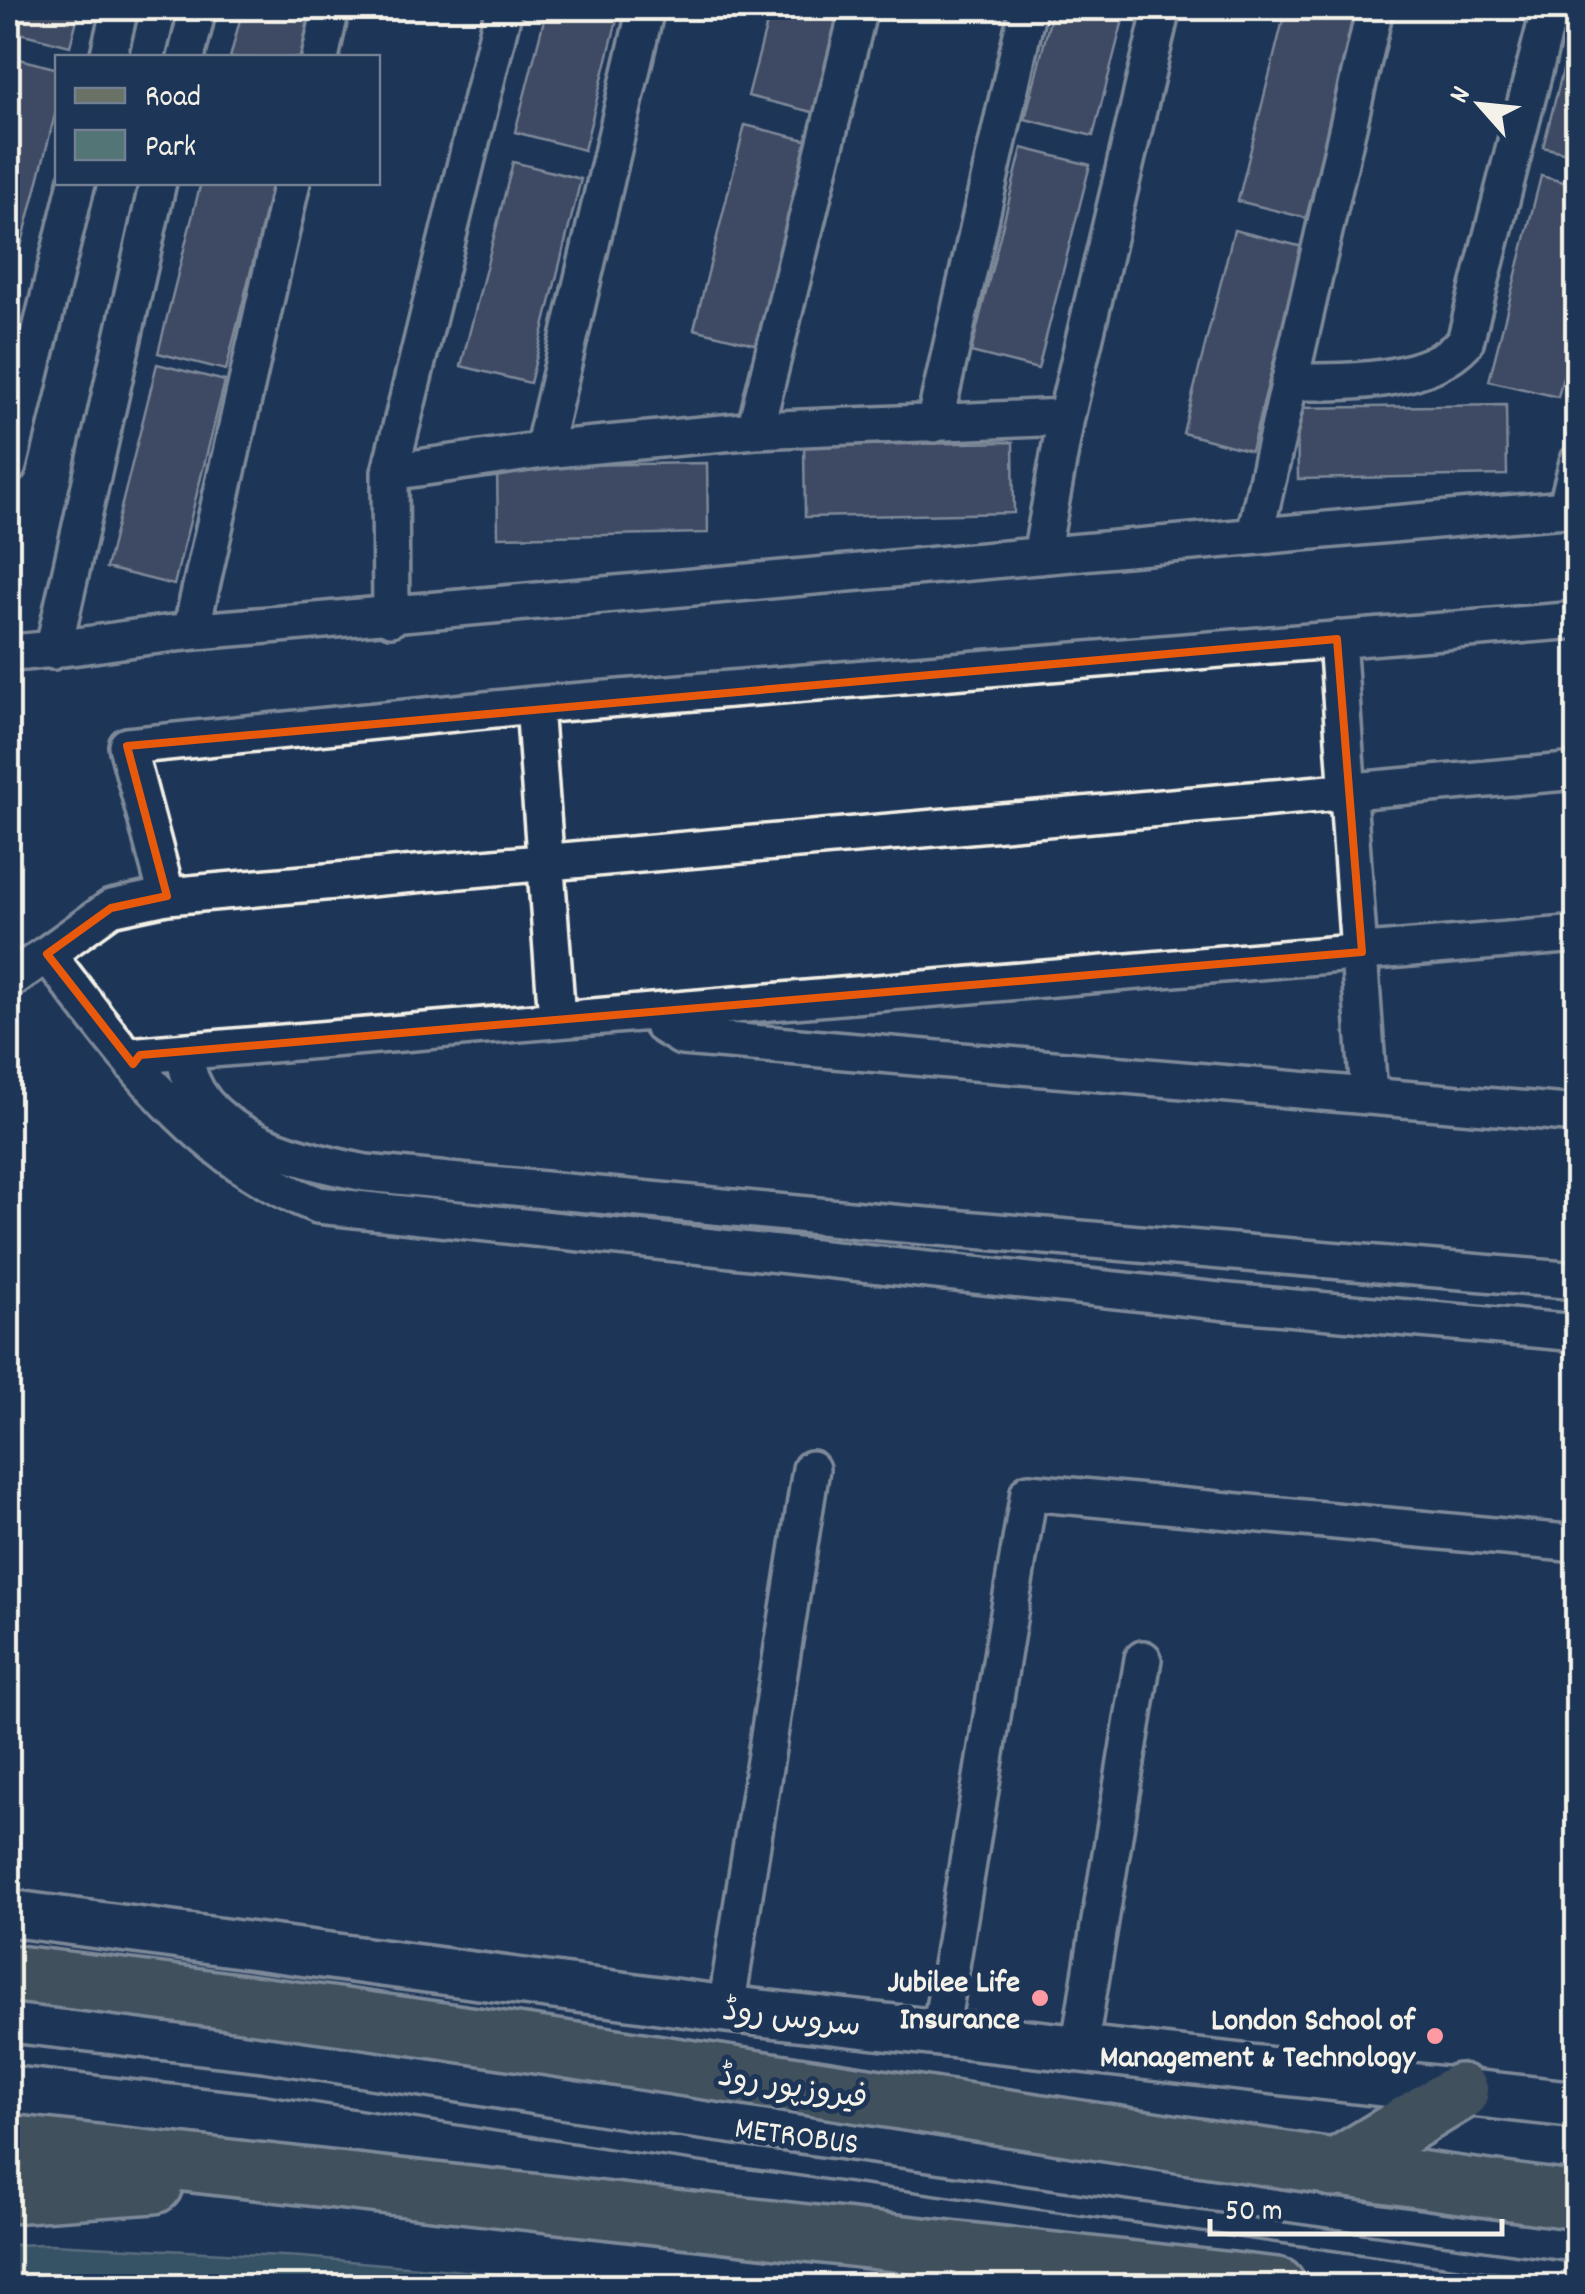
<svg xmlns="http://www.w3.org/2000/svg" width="1585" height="2294" viewBox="0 0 1585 2294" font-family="Dekko,'Playpen Sans Arabic',sans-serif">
	<rect width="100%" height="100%" fill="#1d3557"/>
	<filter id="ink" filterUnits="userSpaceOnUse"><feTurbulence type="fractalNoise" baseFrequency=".01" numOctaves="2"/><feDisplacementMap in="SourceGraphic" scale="20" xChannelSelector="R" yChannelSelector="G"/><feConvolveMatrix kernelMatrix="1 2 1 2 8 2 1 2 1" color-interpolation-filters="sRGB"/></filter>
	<g filter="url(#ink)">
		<path fill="#547575" stroke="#a4b3ae" stroke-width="2.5" d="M52,2244L302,2257L635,2286H8V2245Z"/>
		<path fill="#666273" stroke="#f4f1e8" stroke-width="2.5" d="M8,8H80L70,46L8,30Z
			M243,8H315L303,58H230Z
			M547,8H620L584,150L515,132Z
			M771,8H843L816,113L748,96Z
			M1053,8H1126L1093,136L1025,119Z
			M1286,8H1332L1357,14L1306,218L1238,201Z
			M1578,12V156L1543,147Z
			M8,56L58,69V103L14,274L8,273Z
			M745,125L814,142L762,346L694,329Z
			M1022,148L1090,165L1038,369L971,352Z
			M513,162L581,179L530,383L461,366Z
			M1541,176L1578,186V317L1558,397L1489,381Z
			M201,182H273L226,370L158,353Z
			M1234,230L1303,247L1251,451L1183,433Z
			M157,364L225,381L174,585L106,568Z
			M1506,405L1507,475L1298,479L1297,408Z
			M1013,442L1014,513L805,517L804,446Z
			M707,463L708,533L498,537L497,466Z"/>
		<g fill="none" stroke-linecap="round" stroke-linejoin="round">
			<g stroke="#f4f1e8" stroke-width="25">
				<path id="service" d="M8,2054L261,2083L635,2142L1578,2274"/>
			</g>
			<g stroke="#f4f1e8" stroke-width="42">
				<path id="minor" d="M108,58L120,8
					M186,58L198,8
					M320,58L331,8
					M1289,382C1343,382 1425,385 1465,342L1550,8
					M934,424L1028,8
					M755,430L859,8
					M543,450L646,8
					M8,466L77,182
					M390,472L543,450L755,430L1066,417
					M1566,509L1578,462
					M1255,534L1375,8
					M1041,556L1066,417L1162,8
					M391,618L390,472L504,8
					M191,631L292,182
					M1337,639L1369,1096
					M53,651L158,182
					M8,653C71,650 133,636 196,631C657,594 1117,545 1578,508
					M534,705L557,1019
					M167,896L127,746L534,705L1578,620
					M47,954L111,908L167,896L1578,771
					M8,981L47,954C125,1054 195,1159 318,1205L1228,1302L1578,1333
					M662,1011V1025L682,1037L1578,1114
					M185,1053C190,1135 299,1160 366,1173L903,1224L1578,1281
					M133,1064L140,1055L1578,934
					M726,2009L811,1469
					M940,2033L1029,1492L1578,1544
					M1079,2049L1143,1659"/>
			</g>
			<g stroke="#f4f1e8" stroke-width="52">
				<path id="tertiary" d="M8,1913L726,2009L1578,2105"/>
			</g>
			<g stroke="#f4f1e8" stroke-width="62">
				<path id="primary" d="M8,1973C533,2035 1053,2132 1578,2201
					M8,2143L1277,2286
					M1333,2169L1460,2092
					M8,2195L154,2185"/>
			</g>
			<use href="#service" stroke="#1d3557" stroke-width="18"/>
			<use href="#minor" stroke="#1d3557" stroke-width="35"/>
			<use href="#tertiary" stroke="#1d3557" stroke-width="45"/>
			<use href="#primary" stroke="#6a7165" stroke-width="55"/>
		</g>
	</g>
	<path d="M0 0H1585V2294H0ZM1337,639L1362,952L140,1055L133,1064L47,954L111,908L167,896L127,746Z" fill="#1d3557" fill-opacity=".55" fill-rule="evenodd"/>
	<path fill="none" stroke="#e8590c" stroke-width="8" stroke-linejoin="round" d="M1337,639L1362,952L140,1055L133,1064L47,954L111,908L167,896L127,746Z"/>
	<g fill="#ff9aa2" stroke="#1d3557" stroke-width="4">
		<circle cx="1040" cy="1998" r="10"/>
		<circle cx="1435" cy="2036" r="10"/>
	</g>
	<g text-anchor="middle" stroke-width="10" stroke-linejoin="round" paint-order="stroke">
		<g font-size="32" font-weight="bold" fill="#f4f1e8" stroke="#1d3557" text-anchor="end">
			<text x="1020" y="1991">Jubilee Life<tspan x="1020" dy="37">Insurance</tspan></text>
			<text x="1415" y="2029">London School of<tspan x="1415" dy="37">Management &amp; Technology</tspan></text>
		</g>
		<g font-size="32" fill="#f4f1e8" stroke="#1d3557">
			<text transform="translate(792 2016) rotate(7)" y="11">سروس روڈ</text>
			<text transform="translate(793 2085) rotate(9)" y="11">فیروزپور روڈ</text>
			<text transform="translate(797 2134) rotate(8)" y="11">METROBUS</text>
		</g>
	</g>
	<rect width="1585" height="2294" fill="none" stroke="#1d3557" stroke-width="40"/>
	<rect x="20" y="20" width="1545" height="2254" fill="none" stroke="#f4f1e8" stroke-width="4" filter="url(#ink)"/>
	<rect x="55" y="55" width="325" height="130" fill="#1d3557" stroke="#738091" stroke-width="2.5"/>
	<rect x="75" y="88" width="50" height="15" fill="#6a7165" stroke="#738091" stroke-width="2.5"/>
	<text x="145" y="105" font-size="30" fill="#f4f1e8">Road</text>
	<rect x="75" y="130" width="50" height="30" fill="#547575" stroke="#738091" stroke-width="2.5"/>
	<text x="145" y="155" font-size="30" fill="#f4f1e8">Park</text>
	<g transform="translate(1480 105) rotate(297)" stroke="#1d3557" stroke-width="8" paint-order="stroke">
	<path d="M0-8L18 38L0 25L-18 38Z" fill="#f4f1e8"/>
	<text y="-15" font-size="28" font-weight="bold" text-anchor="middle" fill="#f4f1e8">N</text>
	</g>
	<path d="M1210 2219v15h292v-15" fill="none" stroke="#f4f1e8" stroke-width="5"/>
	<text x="1225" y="2219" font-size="30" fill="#f4f1e8" stroke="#1d3557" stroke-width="8" paint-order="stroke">50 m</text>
</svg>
